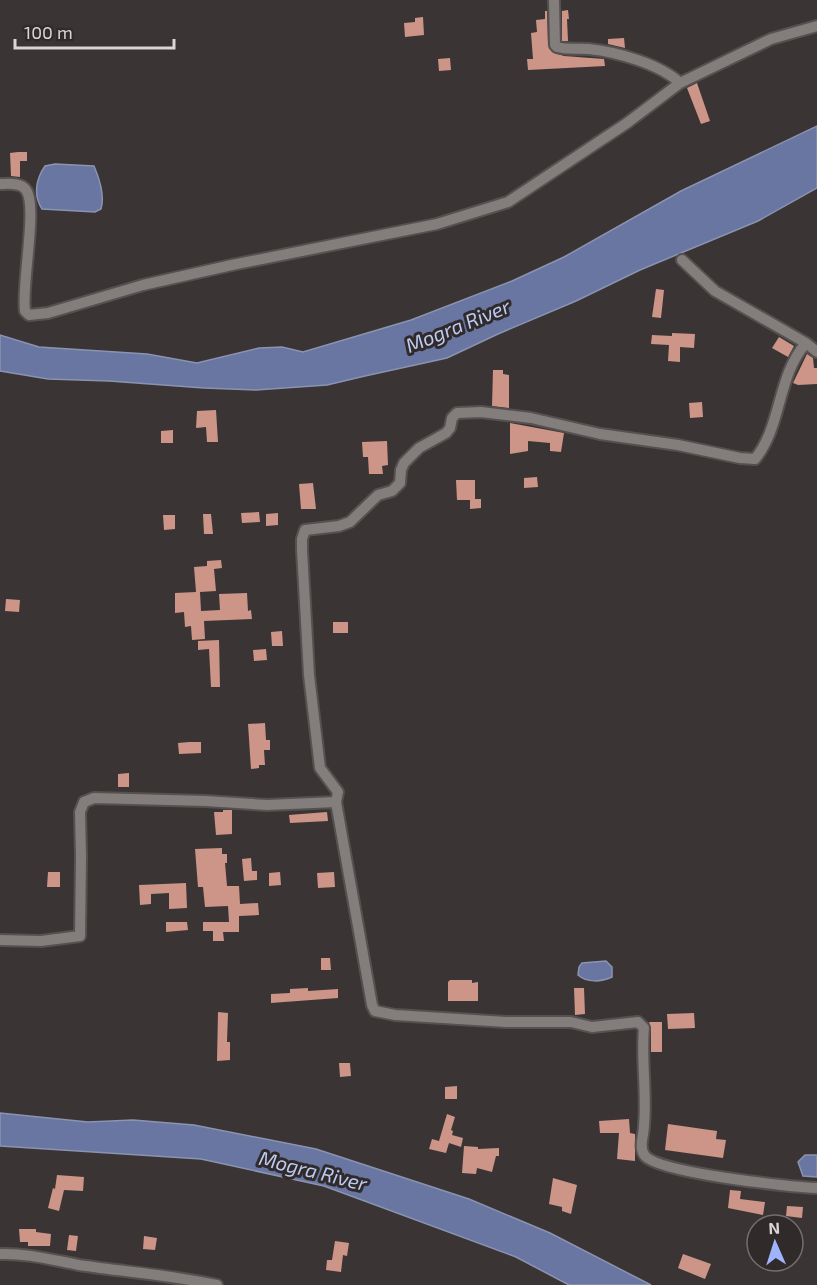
<svg xmlns="http://www.w3.org/2000/svg" width="817" height="1285" viewBox="0 0 817 1285" font-family="'Exo 2',sans-serif">
	<rect width="100%" height="100%" fill="#3a3534"/>
	<path fill="#6976a2" stroke="#8b93b1" stroke-width="1.5" d="M817,126V188L758,221L640,270L576,301L498,334L447,358L365,376L327,385L256,390L204,388L109,381L48,379L0,371V335L39,347L147,354L197,363L259,348L282,347L303,352L411,320L512,281L564,257L681,191Z
		M55,164L94,166C99,177 105,196 101,209L95,212L42,209C33,195 36,179 45,166Z
		M606,961L612,967V977C601,982 587,983 578,975L579,967L582,963Z
		M0,1113L88,1122L133,1120L194,1125L316,1149L469,1199L550,1233L651,1285H569L516,1257L324,1186L201,1159L0,1146Z
		M805,1155H817V1177L803,1176L798,1162Z"/>
	<path fill="#cc9588" d="M568,10L569,19H567L568,41H562V11Z
		M545,11H547L548,45L552,52L564,56L604,59L605,66L528,70L527,59H533L531,33L537,32L536,20L545,19Z
		M423,17L424,35L405,37L404,23L415,22V18Z
		M624,38L625,48L608,44V39Z
		M450,58L451,70L439,71L438,59Z
		M697,83L710,121L701,124L687,88Z
		M18,152H27V161H20V177L11,176L10,153Z
		M656,289L664,290L661,318L652,317Z
		M672,333L695,334L694,348L680,347V362L668,361L669,345L651,344L652,335L672,336Z
		M779,337L794,346L788,357L772,348Z
		M807,354L813,358L814,368H817V384L798,385L793,383Z
		M493,370H503V374L509,375V408L492,406Z
		M702,402L703,417L690,418L689,403Z
		M216,410L218,442H207L206,427L196,428L197,411Z
		M510,423L564,433L561,452L550,451V443L528,441V451L510,454Z
		M173,430V443H161V431Z
		M387,441L388,465L382,466L383,474H369L368,457H363L362,442Z
		M537,477L538,487L524,488V478Z
		M456,480H475V499H481V508L470,509V500H457Z
		M313,483L316,509H301L299,484Z
		M259,512L260,522L242,523L241,513Z
		M278,513V525L266,526V514Z
		M203,514H211L213,534H204Z
		M163,515H175V529L164,530Z
		M221,560L222,568L214,569L216,591L200,592L201,611L220,610L219,594L247,593L248,611L251,610L252,619L204,621L205,639L192,640L191,626L185,627L184,612L175,613V593L196,592L194,567L207,566V561Z
		M6,599L20,600L19,612L5,611Z
		M333,622H348V633H333Z
		M282,631L283,646H272L271,632Z
		M219,640L220,687H211L209,649L198,650V641Z
		M266,649L267,660L254,661L253,650Z
		M265,723L266,740H270V750H264L265,765H259V768L251,769L248,724Z
		M189,742H201V753L179,754L178,743Z
		M129,773V787H118V774Z
		M223,810H232V834L216,835L214,812H223Z
		M327,812L328,821L290,823L289,815Z
		M222,848V854H227V863H225L227,886H239L240,904L258,903L259,915L239,916V932H223L224,941H213V931H203V922H229L228,906L205,907L203,887H198L195,849Z
		M251,858L252,871H257V880L244,881L242,859Z
		M48,872H60V887H47Z
		M280,872L281,885L269,886V873Z
		M334,872L335,887L318,888L317,873Z
		M186,883L187,908L169,909V893L151,894V904L140,905L139,885Z
		M166,922H187L188,930L166,932Z
		M321,958H330L331,970H321Z
		M450,980H472V983L478,982V1001H448V982Z
		M308,988V991L338,989V998L271,1003V994L290,993V989Z
		M574,988H584L585,1014L575,1015Z
		M218,1012L228,1013L227,1042H230V1060L217,1061Z
		M694,1013L695,1028L668,1029L667,1014Z
		M649,1022H662V1052H651V1028Z
		M339,1063H350L351,1076L340,1077Z
		M457,1086V1099H445V1087Z
		M447,1114L455,1117L451,1130L453,1131L452,1135L463,1138L461,1147L449,1143L446,1153L429,1149L432,1139L439,1141Z
		M629,1119L630,1133L635,1134V1161L617,1159L619,1133H600L599,1121Z
		M668,1124L717,1131L716,1139L726,1140L723,1158L665,1150Z
		M464,1146L478,1147V1149L499,1148V1156H496L492,1172L477,1168L476,1174L462,1173Z
		M57,1175L84,1177L83,1191L64,1190L59,1211L48,1208L53,1188L55,1189Z
		M553,1178L577,1185L571,1214L562,1211V1207L549,1204Z
		M730,1190L741,1191L740,1199L765,1202L763,1215L728,1208Z
		M787,1206L803,1207L802,1218L786,1216Z
		M19,1229H36V1232L51,1234L50,1246H28V1242H20Z
		M69,1235L78,1236L76,1251L67,1250Z
		M144,1236L157,1238L155,1250L143,1249Z
		M335,1241L349,1243L347,1256L343,1255L341,1272L326,1270L327,1260H332Z
		M683,1254L711,1264L705,1279L678,1268Z"/>
	<g fill="none" stroke-linecap="round" stroke-linejoin="round">
		<g stroke="#555150" stroke-width="14">
			<path id="minor" d="M554,0L555,45L557,47C567,50 579,48 589,49C617,52 660,64 680,83
				M0,184C8,184 21,182 26,190C38,206 21,287 25,311L29,315L48,313L143,285L232,265L437,224L508,202L627,123L680,83L771,39L817,26
				M682,260L715,291L806,343L817,352
				M806,343C777,376 782,426 755,459L740,458L678,445L600,434L531,418L481,412L457,413L452,418L450,428L446,433L419,448L404,463L401,470L400,483L392,491L378,495L350,522L339,526L305,530L302,539V550L309,675L320,768L338,792L336,802L372,1005L375,1011L395,1015L506,1022H571L592,1027L638,1022L644,1028C641,1060 647,1093 644,1125C644,1136 638,1147 645,1156C660,1173 790,1187 817,1188
				M0,940L41,941L80,936L81,857L80,812L84,802L94,798L206,801L267,805L336,802
				M0,1254C27,1253 52,1260 79,1265C125,1272 171,1275 217,1285"/>
		</g>
		<use href="#minor" stroke="#837d7c" stroke-width="10"/>
	</g>
	<g text-anchor="middle" stroke-width="6" stroke-linejoin="round" paint-order="stroke">
		<g font-size="20" font-style="italic" fill="#bdcaf3" stroke="#302b2a">
			<text transform="translate(458 326) rotate(-22)" y="7">Mogra River</text>
			<text transform="translate(313 1171) rotate(14)" y="7">Mogra River</text>
		</g>
	</g>
	<g transform="translate(775 1243) rotate(357)"><circle r="28" fill="#302b2a" stroke="#746f6e" stroke-width="1.5"/>
	<path d="M0-4.5L10 22L0 15L-10 22Z" fill="#9eb4fd"/>
	<text y="-9" font-size="16" font-weight="bold" text-anchor="middle" fill="#d9d6d5">N</text>
	</g>
	<path d="M15 39v9h159v-9" fill="none" stroke="#d9d6d5" stroke-width="3"/>
	<text x="24" y="39" font-size="18" fill="#d9d6d5" stroke="#302b2a" stroke-width="4.5" paint-order="stroke">100 m</text>
</svg>
